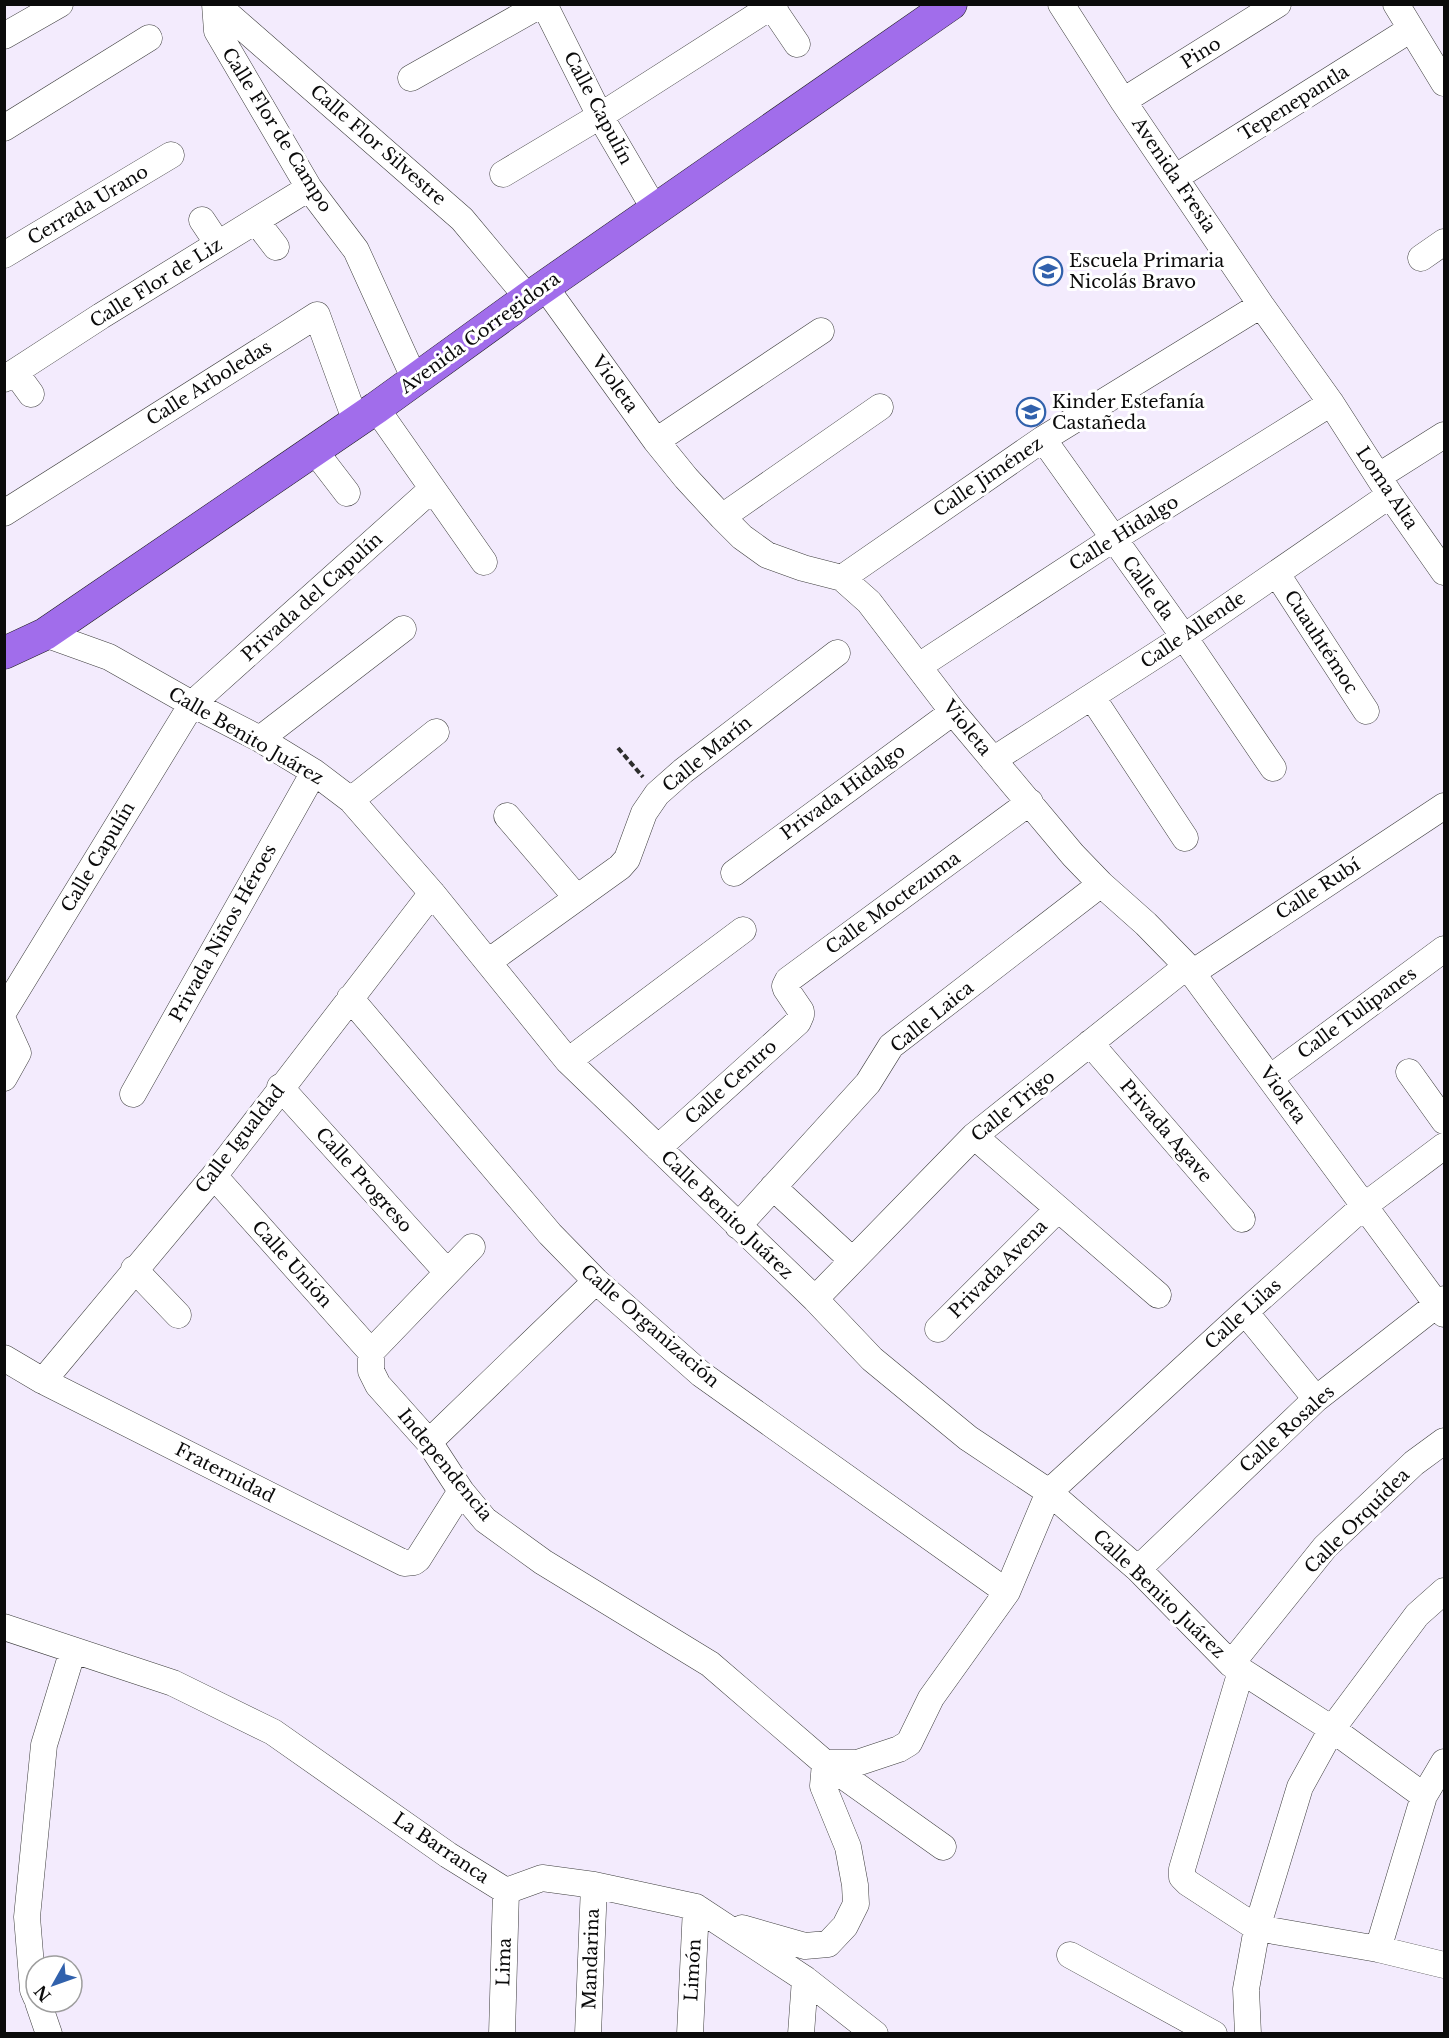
<svg xmlns="http://www.w3.org/2000/svg" width="1449" height="2038" viewBox="0 0 1449 2038" font-family="'Libre Baskerville',serif">
	<rect width="100%" height="100%" fill="#f3ebfd"/>
	<g fill="none" stroke-linecap="round" stroke-linejoin="round">
		<g stroke="#3e3e3e" stroke-width="27">
			<path id="minor" d="M215,4L217,31L309,188L356,250L415,380
				M216,4L462,219L528,298
				M544,4L600,116L655,210
				M1061,4L1123,101L1261,305L1331,403L1390,495L1444,572
				M1396,4L1444,83
				M772,7L797,44
				M4,36L60,4
				M411,78L542,4
				M1123,101L1278,4
				M4,128L149,38
				M503,174L600,116L775,4
				M1176,177L1411,29
				M202,220L218,244
				M256,221L276,247
				M4,255L171,155
				M1421,258L1444,242
				M545,287L656,441L686,478L722,517L742,537L767,555L803,568L842,578L869,602L953,712L1073,855L1101,884L1146,924L1187,966L1444,1314
				M15,372L31,394
				M4,379L101,316L309,188
				M376,408L484,562
				M1043,439L1184,637L1273,768
				M656,441L821,331
				M314,450L347,493
				M1379,476L1444,435
				M4,513L317,315L356,422
				M722,517L880,407
				M1277,574L1366,711
				M842,578L1043,439L1261,305
				M45,634L109,657L192,704L260,739L314,772L351,800L432,893L568,1061L815,1299L872,1359L968,1438L1049,1492L1138,1569L1231,1664L1332,1729L1424,1796
				M919,666L1113,539L1331,403
				M1092,697L1185,838
				M260,739L403,629
				M993,760L1184,637L1390,495
				M351,800L436,732
				M507,816L577,898
				M734,873L953,712
				M488,962L620,867L627,859L644,813L657,794L683,771L837,653
				M1192,973L1444,806
				M350,998L550,1234L596,1281L701,1374L1007,1592
				M4,1011L192,704L432,489
				M4,1022L18,1053L4,1078
				M1090,1043L1242,1219
				M568,1061L743,930
				M1409,1072L1444,1121
				M1270,1078L1444,949
				M280,1087L447,1272
				M133,1094L314,772
				M974,1136L1158,1295
				M658,1148L798,1022L801,1015V1011L786,989L785,986L788,980L1030,802
				M214,1176L371,1352
				M773,1187L852,1260
				M738,1226L868,1083L891,1046L1101,884
				M134,1269L178,1315
				M815,1299L974,1136L1187,966
				M1245,1312L1316,1399
				M938,1329L1058,1209
				M371,1352V1371L378,1385L429,1442L461,1491L485,1520L543,1562L710,1664L825,1763L943,1847
				M371,1352L472,1247
				M4,1358L43,1381L404,1563L414,1562L418,1559L461,1491
				M43,1381L214,1176L432,893
				M429,1442L596,1281
				M1138,1569L1316,1399L1444,1299
				M4,1627L173,1683L273,1732L448,1855L506,1891L542,1878L594,1885L696,1907L805,1979L875,2034
				M1231,1664L1325,1547L1414,1463L1444,1441
				M1241,1671L1182,1869V1877L1188,1883L1257,1928L1378,1949L1444,1965
				M825,1763H857L899,1749L909,1743L931,1698L1007,1592L1049,1492L1245,1312L1364,1206L1444,1146
				M742,1928L805,1946L828,1944L845,1926L856,1904L855,1885L848,1847L823,1786L825,1763
				M1378,1949L1424,1796L1444,1762
				M1070,1955L1214,2034
				M36,1997L33,1990L27,1917L44,1745L73,1650
				M38,2002L49,2034
				M502,2034L506,1891
				M588,2034L594,1885
				M690,2034L696,1907
				M801,2034L805,1979
				M1248,2034L1246,1989L1257,1928L1300,1787L1332,1729L1417,1615L1444,1591"/>
		</g>
		<g stroke="#1c1c1c" stroke-width="33">
			<path id="major" d="M4,653L45,634L376,408L528,298L951,4"/>
		</g>
		<path stroke="#2d2d2d" stroke-width="4" stroke-dasharray="6 3" stroke-linecap="butt" d="M618,748L643,777"/>
		<use href="#minor" stroke="#fff" stroke-width="26"/>
		<use href="#major" stroke="#a16deb" stroke-width="32"/>
	</g>
	<defs>
		<g id="school-ring" transform="scale(1.5)"><circle r="9.5" fill="#fff" stroke="#3161ac" stroke-width="1.5"/><path d="M0-5L7-2L0 1L-7-2ZM-4 1L0 2.5L4 1V4Q0 6-4 4Z" fill="#3161ac"/></g>
	</defs>
	<g fill-rule="evenodd">
		<use href="#school-ring" x="1048" y="271"/>
		<use href="#school-ring" x="1031" y="412"/>
	</g>
	<g text-anchor="middle" stroke-width="6" stroke-linejoin="round" paint-order="stroke">
		<g font-size="18" fill="#0b0b0b" stroke="#fff">
			<text transform="translate(1201 53) rotate(-32)" y="6">Pino</text>
			<text transform="translate(1294 103) rotate(-32)" y="6">Tepenepantla</text>
			<text transform="translate(598 108) rotate(62)" y="6">Calle Capulín</text>
			<text transform="translate(277 130) rotate(58)" y="6">Calle Flor de Campo</text>
			<text transform="translate(378 145) rotate(41)" y="6">Calle Flor Silvestre</text>
			<text transform="translate(1174 175) rotate(56)" y="6">Avenida Fresia</text>
			<text transform="translate(88 205) rotate(-31)" y="6">Cerrada Urano</text>
			<text transform="translate(156 283) rotate(-32)" y="6">Calle Flor de Liz</text>
			<text transform="translate(480 333) rotate(-36)" y="6">Avenida Corregidora</text>
			<text transform="translate(209 383) rotate(-32)" y="6">Calle Arboledas</text>
			<text transform="translate(615 384) rotate(54)" y="6">Violeta</text>
			<text transform="translate(988 477) rotate(-34)" y="6">Calle Jiménez</text>
			<text transform="translate(1387 488) rotate(56)" y="6">Loma Alta</text>
			<text transform="translate(1124 533) rotate(-32)" y="6">Calle Hidalgo</text>
			<text transform="translate(1148 588) rotate(54)" y="6">Calle da</text>
			<text transform="translate(312 597) rotate(-42)" y="6">Privada del Capulín</text>
			<text transform="translate(1193 630) rotate(-34)" y="6">Calle Allende</text>
			<text transform="translate(1321 642) rotate(57)" y="6">Cuauhtémoc</text>
			<text transform="translate(967 728) rotate(51)" y="6">Violeta</text>
			<text transform="translate(246 736) rotate(30)" y="6">Calle Benito Juárez</text>
			<text transform="translate(707 754) rotate(-39)" y="6">Calle Marín</text>
			<text transform="translate(843 792) rotate(-36)" y="6">Privada Hidalgo</text>
			<text transform="translate(98 857) rotate(-59)" y="6">Calle Capulín</text>
			<text transform="translate(1318 889) rotate(-33)" y="6">Calle Rubí</text>
			<text transform="translate(893 903) rotate(-36)" y="6">Calle Moctezuma</text>
			<text transform="translate(223 933) rotate(-61)" y="6">Privada Niños Héroes</text>
			<text transform="translate(1357 1013) rotate(-36)" y="6">Calle Tulipanes</text>
			<text transform="translate(932 1017) rotate(-39)" y="6">Calle Laica</text>
			<text transform="translate(731 1082) rotate(-42)" y="6">Calle Centro</text>
			<text transform="translate(1283 1095) rotate(54)" y="6">Violeta</text>
			<text transform="translate(1013 1106) rotate(-39)" y="6">Calle Trigo</text>
			<text transform="translate(1166 1131) rotate(49)" y="6">Privada Agave</text>
			<text transform="translate(240 1139) rotate(-52)" y="6">Calle Igualdad</text>
			<text transform="translate(364 1180) rotate(48)" y="6">Calle Progreso</text>
			<text transform="translate(727 1215) rotate(44)" y="6">Calle Benito Juárez</text>
			<text transform="translate(292 1264) rotate(48)" y="6">Calle Unión</text>
			<text transform="translate(998 1269) rotate(-45)" y="6">Privada Avena</text>
			<text transform="translate(1243 1314) rotate(-42)" y="6">Calle Lilas</text>
			<text transform="translate(650 1326) rotate(41)" y="6">Calle Organización</text>
			<text transform="translate(1287 1429) rotate(-42)" y="6">Calle Rosales</text>
			<text transform="translate(445 1465) rotate(51)" y="6">Independencia</text>
			<text transform="translate(225 1473) rotate(27)" y="6">Fraternidad</text>
			<text transform="translate(1357 1521) rotate(-45)" y="6">Calle Orquídea</text>
			<text transform="translate(1159 1594) rotate(44)" y="6">Calle Benito Juárez</text>
			<text transform="translate(441 1848) rotate(34)" y="6">La Barranca</text>
			<text transform="translate(591 1959) rotate(-88)" y="6">Mandarina</text>
			<text transform="translate(504 1962) rotate(-88)" y="6">Lima</text>
			<text transform="translate(693 1970) rotate(-87)" y="6">Limón</text>
		</g>
		<g font-size="18" fill="#0b0b0b" stroke="#fff" text-anchor="start">
			<text x="1069" y="267">Escuela Primaria<tspan x="1069" dy="21">Nicolás Bravo</tspan></text>
			<text x="1052" y="408">Kinder Estefanía<tspan x="1052" dy="21">Castañeda</tspan></text>
		</g>
	</g>
	<rect width="1449" height="2038" fill="none" stroke="#0b0b0b" stroke-width="12"/>
	<g transform="translate(54 1984) rotate(230)"><circle r="28" fill="#ffffff" stroke="#9d9d9d" stroke-width="1.5"/>
	<path d="M0-4.5L10 22L0 15L-10 22Z" fill="#3161ac"/>
	<text y="-9" font-size="16" font-weight="bold" text-anchor="middle" fill="#0b0b0b">N</text>
	</g>
</svg>
